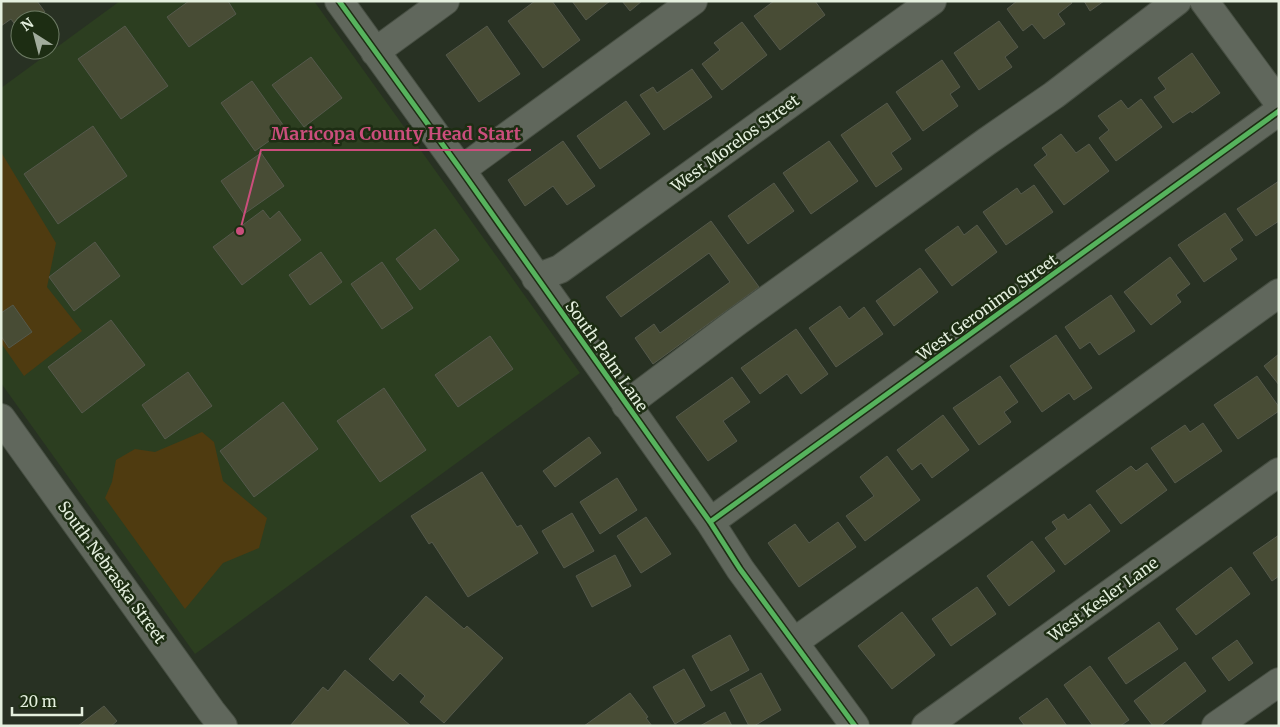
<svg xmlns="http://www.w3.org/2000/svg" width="1280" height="727" viewBox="0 0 1280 727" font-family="Merriweather,serif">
	<rect width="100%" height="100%" fill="#283123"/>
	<path fill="#2c3e20" d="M120,1H314L580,373L195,654L1,383V88Z"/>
	<path fill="#4f3b10" d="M1,152L56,243L47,287L82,331L24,376L1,343Z
		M202,432L214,442L223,481L267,518L259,548L223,563L185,609L105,498L112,482L116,460L135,449L155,452Z"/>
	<path fill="#484c35" stroke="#55594c" d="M1,1H37L45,12L34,20H20L19,30L11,19L1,26Z
		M189,1H228L236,14L189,47L167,17Z
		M535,1H552L580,40L543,68L508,21Z
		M572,1H610L586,20Z
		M622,1H642L630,11Z
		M774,1H815L825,15L780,50L754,16Z
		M1017,1H1071L1072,3L1058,14L1065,24L1044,39L1032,24L1023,31L1007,9Z
		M1084,1H1104L1090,11Z
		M999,21L1018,47L1005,57L1012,67L979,90L954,53Z
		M742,22L767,55L722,90L702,64L720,50L714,43Z
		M125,26L168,86L121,119L78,59Z
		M487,26L520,74L479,102L446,55Z
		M1192,53L1220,93L1192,113L1191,111L1173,123L1154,97L1166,89L1158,78Z
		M311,57L342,98L304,127L272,85Z
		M942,60L960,87L950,94L958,106L923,131L896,92Z
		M692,69L712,97L664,130L640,95L653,87L657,93Z
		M252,81L286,129L255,151L221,103Z
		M1141,99L1162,127L1116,161L1099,138L1109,130L1098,116L1121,100L1128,109Z
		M626,101L650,134L600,169L577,136Z
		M887,103L911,139L891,153L902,169L876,187L841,135Z
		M93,126L127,176L58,224L24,174Z
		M1061,134L1076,153L1089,144L1109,171L1064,205L1034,165L1047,155L1042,148Z
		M563,141L595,186L567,205L553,186L525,206L508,180Z
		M829,141L858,181L811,214L783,173Z
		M261,153L284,186L244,214L221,181Z
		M1279,181V221L1256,236L1237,209Z
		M774,183L794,211L748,244L728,216Z
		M1034,185L1053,212L1006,245L983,212L1017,188L1021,194Z
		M263,210L270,219L279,211L301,240L242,285L213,247Z
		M1225,213L1243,240L1230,249L1237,259L1204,282L1178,245Z
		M711,221L759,287L653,364L635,338L654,324L660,333L730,282L709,253L621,317L606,297Z
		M977,225L997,252L952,286L925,250L958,226L964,235Z
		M435,229L459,260L420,290L396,259Z
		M95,242L120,276L74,311L49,277Z
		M321,252L342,282L310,305L289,275Z
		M1170,257L1190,284L1176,295L1181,302L1151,325L1124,292Z
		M382,262L413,308L382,329L351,284Z
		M920,268L938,292L894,326L876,301Z
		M1111,295L1135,331L1099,355L1090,342L1080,349L1065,327Z
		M13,305L32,332L9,348L1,336V313Z
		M840,306L849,319L864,307L883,334L836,367L809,328Z
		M111,320L145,365L82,413L48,367Z
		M796,329L828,374L801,394L787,374L760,394L741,368Z
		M1056,335L1092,388L1074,400L1069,393L1042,412L1010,366Z
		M490,336L513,369L458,407L435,375Z
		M1279,354V385L1264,366Z
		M188,372L212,406L165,439L142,405Z
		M1000,376L1018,402L1004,412L1011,422L979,445L953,408Z
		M1257,376L1279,407V411L1238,439L1214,405Z
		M732,377L750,402L723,421L737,441L708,461L676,417Z
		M384,388L426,450L380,482L337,421Z
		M283,402L318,449L254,497L220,451Z
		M943,415L969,450L932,478L921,463L912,470L897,450Z
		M1203,423L1222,451L1175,483L1151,448L1185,425L1190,432Z
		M589,437L601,453L555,487L543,471Z
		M887,456L920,500L865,541L846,516L874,496L860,477Z
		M1147,463L1167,490L1121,524L1096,491L1131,466L1136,471Z
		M482,472L517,527L521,525L538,553L468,597L432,542L429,544L411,516Z
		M617,478L637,510L600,534L580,502Z
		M1090,504L1110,531L1065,565L1045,538L1057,529L1052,522L1064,514L1068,520Z
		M572,513L594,551L564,568L542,531Z
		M646,517L671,554L641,573L617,536Z
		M838,522L856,547L799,587L768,543L795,524L809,543Z
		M1279,535V576L1272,581L1253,553Z
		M1032,541L1055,571L1009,606L987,576Z
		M615,555L631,586L592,607L576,576Z
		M1231,567L1250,594L1196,635L1176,609Z
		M977,587L996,614L951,646L932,619Z
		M426,596L464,629L467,626L503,658L444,723L420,702L425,696L400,673L393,681L369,659Z
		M902,612L935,655L892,689L858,646Z
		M1159,622L1178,649L1126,684L1108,658Z
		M730,635L749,670L711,691L692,656Z
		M1237,640L1253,663L1229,681L1212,658Z
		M1185,662L1206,691L1160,726H1153L1134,701Z
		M1090,666L1129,720L1120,726H1093L1064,685Z
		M684,669L705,706L675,724L653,687Z
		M345,670L411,726H290L323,687L328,691Z
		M761,673L781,710L754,726H749L730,690Z
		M630,693L648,717L646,718L652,726H584Z
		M1047,698L1067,726H1025L1019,718Z
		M104,706L117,721L111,726H78Z
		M725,712L732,726H700Z"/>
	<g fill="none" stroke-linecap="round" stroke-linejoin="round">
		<g stroke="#474f43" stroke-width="30">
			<path id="minor" d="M339,1L461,170L710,522L740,569L855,726
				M1204,1L1279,103
				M375,52L445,1
				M461,170L693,1
				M536,278L560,269L932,1
				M626,405L735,323L986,142L1054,95L1177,1
				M1,418L211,711L223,726
				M710,522L1279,111
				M794,642L954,528L1279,293
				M926,726L1279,472
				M1216,726L1279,682"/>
		</g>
		<use href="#minor" stroke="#60675c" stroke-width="28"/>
		<g stroke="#1d2d13" stroke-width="8">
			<path id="cycleway" d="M339,1L461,170L710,522L740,569L855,726
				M710,522L1279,111"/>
		</g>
		<use href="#cycleway" stroke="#56b35d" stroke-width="5"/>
	</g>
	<g text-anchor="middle" stroke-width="5" stroke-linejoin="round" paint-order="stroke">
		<g font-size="16" fill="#e4efde" stroke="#1d2d13">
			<text transform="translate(735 143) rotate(-36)" y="6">West Morelos Street</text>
			<text transform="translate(987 307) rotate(-36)" y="6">West Geronimo Street</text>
			<text transform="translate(607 356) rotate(55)" y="6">South Palm Lane</text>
			<text transform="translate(112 572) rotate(54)" y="6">South Nebraska Street</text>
			<text transform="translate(1103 599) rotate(-36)" y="6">West Kesler Lane</text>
		</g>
	</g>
	<path fill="none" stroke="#ca4e7c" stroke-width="2" d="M240 231L261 150H531"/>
	<circle fill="#ca4e7c" stroke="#1d2d13" stroke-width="2" cx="240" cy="231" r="5"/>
	<g font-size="18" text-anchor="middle" font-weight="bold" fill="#ca4e7c" stroke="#1d2d13" stroke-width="5" stroke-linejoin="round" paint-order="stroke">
		<text x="396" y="140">Maricopa County Head Start</text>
	</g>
	<rect width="1280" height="727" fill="none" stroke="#e4efde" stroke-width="5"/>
	<g transform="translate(35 35) rotate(324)"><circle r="24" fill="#1d2d13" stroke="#6d7b64"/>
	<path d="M0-4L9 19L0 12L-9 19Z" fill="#a2ac9d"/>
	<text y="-8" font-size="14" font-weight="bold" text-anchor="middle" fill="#e4efde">N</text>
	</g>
	<path d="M12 707v8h70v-8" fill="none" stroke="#e4efde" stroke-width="2.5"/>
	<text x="20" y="707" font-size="15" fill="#e4efde" stroke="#1d2d13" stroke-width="4" paint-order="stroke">20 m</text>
</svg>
